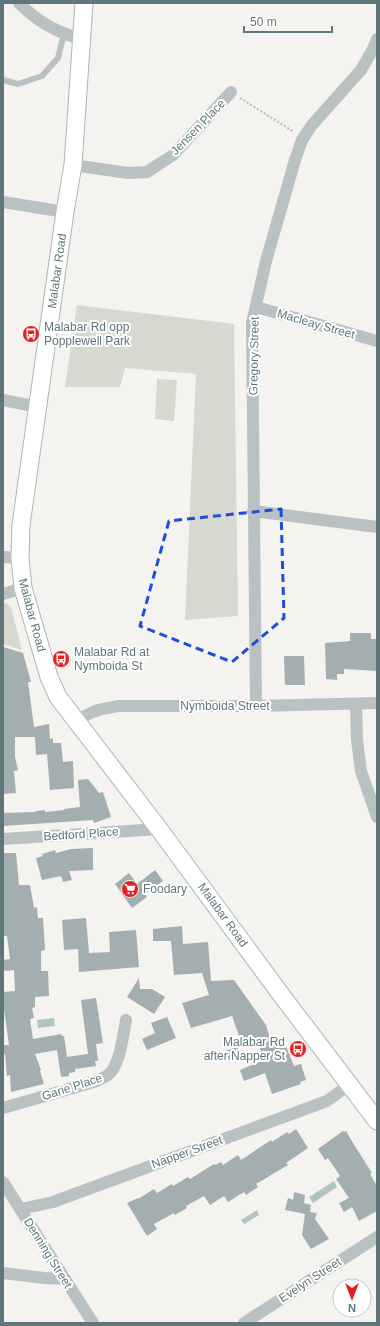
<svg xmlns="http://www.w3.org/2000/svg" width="380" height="1326" viewBox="0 0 380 1326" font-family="Arial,sans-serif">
	<rect width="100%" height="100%" fill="#f4f3ef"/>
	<path fill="#d5d9cf" d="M77,305L234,324L238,616L185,620L196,374L125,368L120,387H65Z
		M157,379L177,380L174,421L155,419Z
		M3,603H6L11,607L22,650L3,644Z"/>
	<path fill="#b1c3c3" d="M54,1018L55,1026L38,1028L37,1020Z
		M334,1181L337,1187L313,1203L309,1197Z
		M257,1210L259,1215L244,1224L241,1220Z"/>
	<path fill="#a3aeb1" d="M350,633H371V639H377V671L344,669V674H337V680L326,679L325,643L350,641Z
		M3,647L23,653L31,682H28L34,727L49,724L50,739L53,738V743H61L63,762L73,761L74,788L50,790L47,754L36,755L35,737H15V757L18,770L14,771L16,793L3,794Z
		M284,656H304L305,685H285Z
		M88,779L99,793L103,792L111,817L94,823L93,820L3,826V813L34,812L37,811L45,810V812L64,810V809L80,807L78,780Z
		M93,848V870L69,871L72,880L63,882L61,876L42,880L36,858L43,856L42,854L55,850L56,853L71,849Z
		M3,853H16L19,885H30L34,908L37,907L38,918H43L45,950L41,951V971H48L49,996L35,997V1007L32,1008L34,1018L30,1019L33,1039L61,1034L62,1036H64L67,1057L88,1054L81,1000L96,998L103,1043L96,1044L98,1061H95L96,1066L75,1069V1072L69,1073V1076L61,1077L57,1050L35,1054L41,1070L40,1071L44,1084L11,1092L10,1075L7,1076L5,1054H3V1045H9L3,1002V992L15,991L14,970L5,971L3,967V960L10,959L7,936H3Z
		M155,870L163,881L145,894L147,897L132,908L115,884L129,873L137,884Z
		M86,918L89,953L110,952L109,932L136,930L139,967L79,972L78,949L64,950L62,920Z
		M182,926L183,944L208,942L211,981L234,980L266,1025L272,1045L284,1041L294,1066L301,1064L306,1080L300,1082L301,1084L272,1094L265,1073L244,1081L240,1070L264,1060L258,1043L243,1047L232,1016L191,1028L182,1003L209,995L202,973L174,975L171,941H153V929Z
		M139,978L140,989H152L165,997L154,1014L127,997Z
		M167,1017L176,1038L147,1050L142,1039L155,1033L151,1023Z
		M237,1047L241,1056L229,1060L225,1051Z
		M296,1129L308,1148L286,1163L288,1165L256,1184L258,1187L246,1195L244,1192L228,1202L224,1196L210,1205L204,1196L186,1206L187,1208L175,1215L174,1213L154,1224L157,1229L147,1236L127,1203L138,1198V1199L154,1189L157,1193L172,1184L173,1186L188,1177L190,1179L214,1164L215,1165L221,1162L223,1165L238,1155L241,1160L271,1140L272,1142L287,1132L289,1134Z
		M343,1131L344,1132L346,1131L353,1143L372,1173L370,1174L377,1186V1211L359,1221L352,1207L344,1212L339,1203L349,1198L336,1179L340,1176L328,1158L325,1160L318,1149Z
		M294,1192L305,1195L304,1203L311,1205L310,1212L317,1213L315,1219L329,1239L311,1249L302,1235L305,1214L285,1210L288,1198L293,1200Z"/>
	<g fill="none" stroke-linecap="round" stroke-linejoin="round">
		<g stroke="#adb5b7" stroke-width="19">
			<path id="secondary" d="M84,3L73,165L65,212L21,525L20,558L23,588L49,677L58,697L159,829L282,996L377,1121"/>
		</g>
		<path stroke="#b7bbbc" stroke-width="2" stroke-dasharray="2 2" stroke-linecap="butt" d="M240,98L294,132"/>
		<path stroke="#bac1c3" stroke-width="6" d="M3,80L18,84L42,76L58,58L64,34"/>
		<path stroke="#bac1c3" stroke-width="12" d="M19,3C38,22 56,32 81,39
			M73,165L128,173L147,172L173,155L231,92
			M3,202L65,212
			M256,307L377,341
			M3,400L38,407
			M253,511L377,527
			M3,557L20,558
			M3,594L23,588
			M356,704L357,740L361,771L377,817
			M256,706L252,323L266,261L295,160L302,140L312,125L361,70L373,49L377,39
			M76,722C92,710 101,709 119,706H256L377,703
			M3,839L159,829
			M3,1108L97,1081C100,1079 105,1077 108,1075C120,1066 123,1035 126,1020
			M3,1182L93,1323
			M21,1209L53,1202L327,1101L349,1085
			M3,1273L44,1278L64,1279
			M244,1323L377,1237"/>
		<use href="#secondary" stroke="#fff" stroke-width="17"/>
	</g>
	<path fill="none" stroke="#1d4ed8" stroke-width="3" stroke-dasharray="8 5" stroke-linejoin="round" d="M281,509L284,618L232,662L140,626L169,521Z"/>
	<defs>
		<g id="bus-disc" transform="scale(0.9)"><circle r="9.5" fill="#e32123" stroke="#fff"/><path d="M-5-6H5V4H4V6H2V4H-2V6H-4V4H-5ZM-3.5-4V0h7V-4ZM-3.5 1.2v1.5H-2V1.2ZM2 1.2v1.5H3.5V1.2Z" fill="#fff"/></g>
		<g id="supermarket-disc" transform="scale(0.9)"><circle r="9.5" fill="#e32123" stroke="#fff"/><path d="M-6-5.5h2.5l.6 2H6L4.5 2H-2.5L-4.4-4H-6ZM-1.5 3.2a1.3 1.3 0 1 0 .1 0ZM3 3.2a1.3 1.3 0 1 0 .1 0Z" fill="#fff"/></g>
	</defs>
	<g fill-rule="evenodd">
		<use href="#bus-disc" x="31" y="334"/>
		<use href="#bus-disc" x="61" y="659"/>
		<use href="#supermarket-disc" x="130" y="889"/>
		<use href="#bus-disc" x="298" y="1049"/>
	</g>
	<g text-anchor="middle" stroke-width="4" stroke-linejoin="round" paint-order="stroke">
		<g font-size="12" fill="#5f767b" stroke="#fff">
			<text transform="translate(198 127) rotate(-46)" y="4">Jensen Place</text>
			<text transform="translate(57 271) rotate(-82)" y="4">Malabar Road</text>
			<text transform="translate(316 324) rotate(16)" y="4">Macleay Street</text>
			<text transform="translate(254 356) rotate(-89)" y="4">Gregory Street</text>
			<text transform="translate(32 615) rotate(75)" y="4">Malabar Road</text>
			<text x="225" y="710">Nymboida Street</text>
			<text transform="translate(81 834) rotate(-4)" y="4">Bedford Place</text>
			<text transform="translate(223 915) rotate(54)" y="4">Malabar Road</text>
			<text transform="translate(72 1087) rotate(-18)" y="4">Garie Place</text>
			<text transform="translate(187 1152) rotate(-20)" y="4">Napper Street</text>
			<text transform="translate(48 1253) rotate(58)" y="4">Denning Street</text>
			<text transform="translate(310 1280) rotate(-33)" y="4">Evelyn Street</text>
		</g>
		<g font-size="12" fill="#5f767b" stroke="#fff" text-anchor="start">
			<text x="44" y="331">Malabar Rd opp<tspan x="44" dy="14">Popplewell Park</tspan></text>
			<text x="74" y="656">Malabar Rd at<tspan x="74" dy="14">Nymboida St</tspan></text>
			<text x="143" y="893">Foodary</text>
			<text x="285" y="1046" text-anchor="end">Malabar Rd<tspan x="285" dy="14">after Napper St</tspan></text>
		</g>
	</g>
	<rect width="380" height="1326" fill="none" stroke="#5f767b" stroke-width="8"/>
	<g transform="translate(352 1298) rotate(180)"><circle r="19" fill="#ffffff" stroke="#bfc8ca"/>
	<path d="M0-3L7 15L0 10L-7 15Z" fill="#e32123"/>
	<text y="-6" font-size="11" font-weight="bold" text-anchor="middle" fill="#5f767b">N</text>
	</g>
	<path d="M244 26v6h88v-6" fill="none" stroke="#5f767b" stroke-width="2"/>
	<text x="250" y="26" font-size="12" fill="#5f767b" stroke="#ffffff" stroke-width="3" paint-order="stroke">50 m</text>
</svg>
